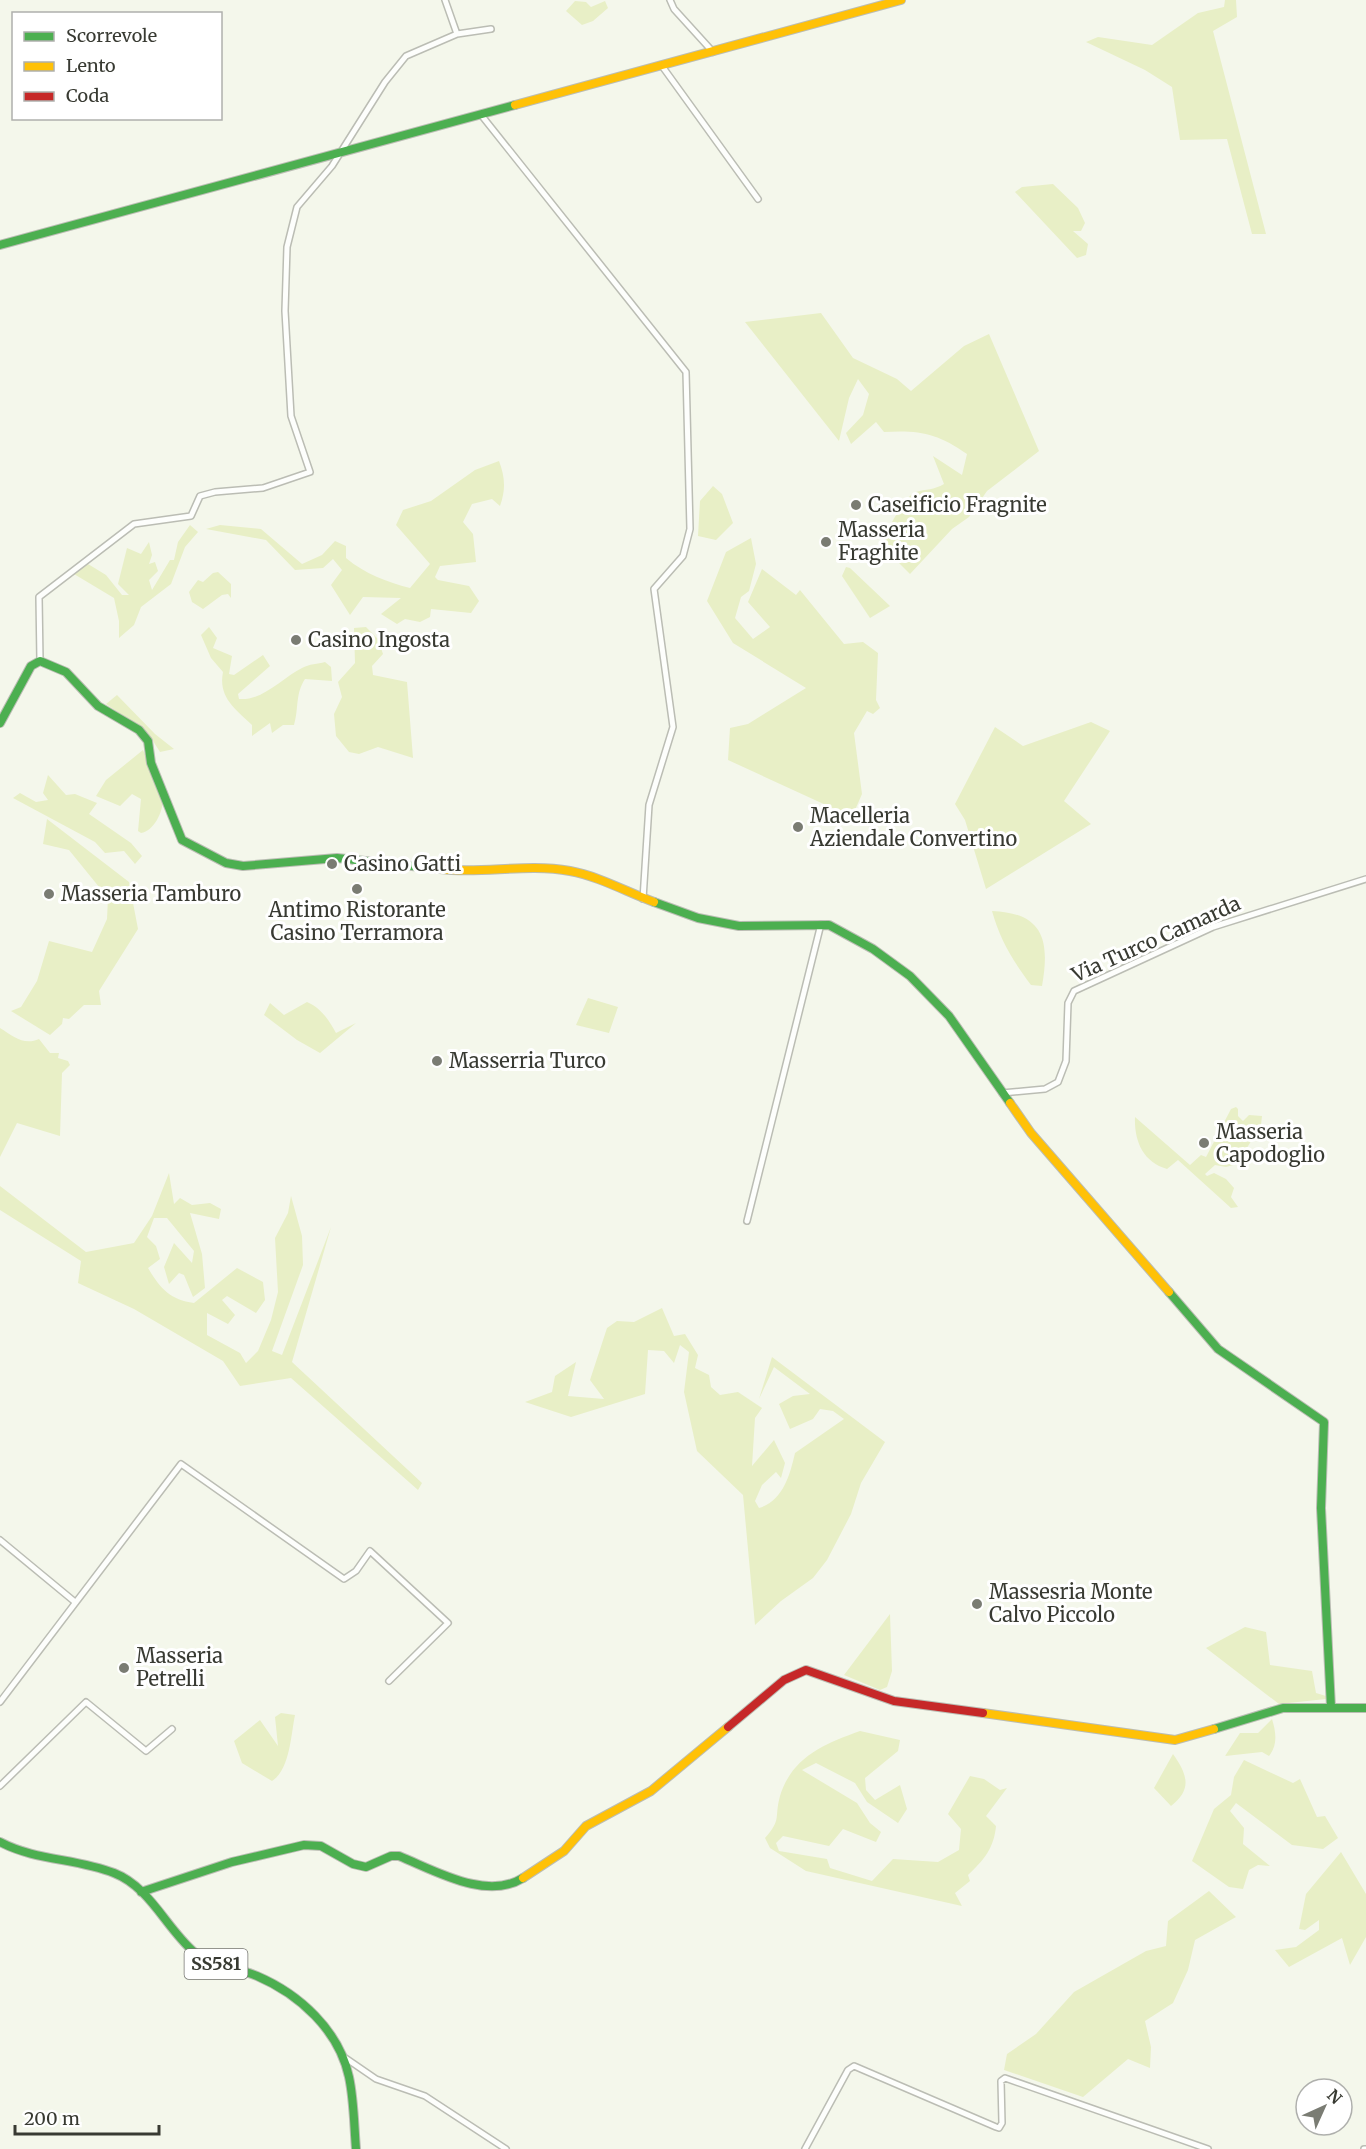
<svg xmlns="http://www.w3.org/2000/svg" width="1366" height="2149" viewBox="0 0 1366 2149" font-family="Merriweather,serif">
	<rect width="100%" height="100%" fill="#f4f7eb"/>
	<path fill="#e8efc6" d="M1225,0H1236L1237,17L1213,31L1266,234H1252L1227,139L1180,140L1172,87L1145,70L1086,42L1098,37L1152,45L1198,13L1224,7Z
		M575,1L586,2L591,7L605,1L608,8L593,21L582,25L566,11Z
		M1053,184L1078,208L1085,223L1081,231H1073L1088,244L1086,255L1077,258L1015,192L1022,187Z
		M821,313L853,358L897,379L911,391L964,346L989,334L1039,451L987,491L969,517L952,529L910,574L880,544C887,532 904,496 916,492C926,489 934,490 944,484L933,456L962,475L967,454C937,433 919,430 884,432L876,422L851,444L846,433L863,415L869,394L858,379L849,398L839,441L745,322Z
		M499,461C505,477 506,489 500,506L492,499L472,504L463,522L473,534L476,562L440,566L435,577L438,580L469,586L479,601L471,613L431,609L430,617L420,622L405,619L397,624L381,614L401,598L363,597L350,615L331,585L342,570L333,559L323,568L295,570L266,540L206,529L220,525L261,529L302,564L322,555L335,541L346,546V558C365,574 387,582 410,588L430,564L396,525L403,510L431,501L475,470Z
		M713,486L722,494L733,523L716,540L698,536L700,501Z
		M190,525L198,532L185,547L171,584L141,607L134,625L119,638V621L114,598L74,574L88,564L106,575L122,595H129L118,584L127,548L141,554L149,542L152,555L149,564L155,562L158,571L149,580L152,590L170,560H174L178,542Z
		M751,538L756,564L749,591L741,597L735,618L753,639L770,627L748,602L762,569L796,595L800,590L844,644L863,642L878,653L876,700L880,708L873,714L867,711L854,733L862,794L852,817L728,760L730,728L748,724L806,688L733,643L707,601L726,552Z
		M846,567L850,568L890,606L870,618L842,576Z
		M218,572L231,584V598L228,594L222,595L203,609L192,602L189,592L198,580L203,582L213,573Z
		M209,627L217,638L213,648L232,656L229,674L234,675L263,655L270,666L238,694L239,699C263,701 282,678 302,668C309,664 318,664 325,662L331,667L332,681L305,679C295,694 299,709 294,725H283L272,733L270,723L252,736V725C235,709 218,697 223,672L211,658L201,635Z
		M366,627L378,639L383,654L372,666L373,675L407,682L413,758L378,747L359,754L349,752L336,736L334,714L342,697L338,682L355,663L354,628Z
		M117,695L155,734L174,749L160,752L148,733L106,704Z
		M1091,722L1110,731L1064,801L1091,824L986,889L965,820L955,804L995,727L1023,746Z
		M143,750C149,764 162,784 163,799C163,812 154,831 141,833L138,831L141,799L132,794L120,806L96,796L106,780Z
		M48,775L66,795L75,794L97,803L89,814L131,843L142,856L135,864L124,851L105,853L95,842L13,798L20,793L36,802L48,800L43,793Z
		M47,819L129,882L138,929L99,991L101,1005H84L69,1019L63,1018L62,1024L50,1035L11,1011L21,1007L37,981L49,941L92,952L107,919L108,898L69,850L43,844Z
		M992,911C1044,913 1050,941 1042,986L1031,985C1013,961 1000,940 992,911Z
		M588,998L618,1007L609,1033L576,1025Z
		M307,1002C321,1008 329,1020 336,1033L356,1023L320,1053L297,1040L264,1015L270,1003L284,1015Z
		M0,1028C13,1036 24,1046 39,1039L50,1053H59L58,1058L68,1061L70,1065L62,1073L60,1136L17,1123L0,1157Z
		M1236,1107L1238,1109V1116L1243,1121L1249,1115L1262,1116L1261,1125L1237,1164L1226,1167L1215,1165L1205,1174L1207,1176L1214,1173L1226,1179L1234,1188L1231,1197L1238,1207L1231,1208L1178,1160L1167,1169C1143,1162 1134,1141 1135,1117L1190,1165L1201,1155L1206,1157L1231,1109Z
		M169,1173L174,1204L180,1198L192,1205L210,1203L221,1209L219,1219L190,1213L202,1254L205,1288L193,1297L184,1275L179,1273L169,1284L164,1267L174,1243L192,1263L194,1251L167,1218H154L147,1237L156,1246L160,1259L148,1268C160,1288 170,1300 194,1303L237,1268L263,1282L265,1300L256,1313L227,1296L222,1300L235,1315L228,1324L207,1313V1335L240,1353L246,1363L258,1351L271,1320L278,1292L275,1238L288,1213L291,1196L302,1236L303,1265L272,1351L282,1355L331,1227L292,1362L422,1483L418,1490L291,1378L240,1386L223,1361L134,1309L78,1283L81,1261L0,1210V1186L86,1252L134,1243L152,1216Z
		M662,1308L674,1336L685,1334L698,1355L695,1368L709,1375L711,1387L720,1395L738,1392L762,1408L755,1418L752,1466L774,1440L785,1463L781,1478L776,1472L762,1485L755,1501L759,1508C783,1501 790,1475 795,1453L844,1419L833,1411L820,1409L813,1419L790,1429L779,1404L793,1396L810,1394L774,1367L759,1399L772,1357L885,1442L861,1483L851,1514L827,1560L813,1578L781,1601L755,1625L743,1495L697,1451L684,1392L689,1352L680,1345L674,1363L664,1351L648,1350L645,1394L571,1417L525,1402L552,1392L555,1376L576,1362L568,1396L604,1399L590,1380L607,1328L617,1321L634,1322Z
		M890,1614L892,1671L887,1687L880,1690L844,1675Z
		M1245,1627L1266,1632L1270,1665L1312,1671L1316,1693L1326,1696V1699L1279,1704L1206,1648Z
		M281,1713L295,1715C291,1734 290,1770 272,1781L242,1763L234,1741L260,1720L278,1746L275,1717Z
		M1272,1719C1276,1732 1278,1745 1269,1756L1262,1752L1225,1756L1240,1733H1258Z
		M860,1731L900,1740L898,1751L865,1778L866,1790L875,1800L900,1785L907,1809L898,1823L867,1802L855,1783L816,1763L802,1770L857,1803L870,1823L881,1832L876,1842L843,1829L829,1846L783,1836L776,1843L779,1851L827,1859L830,1868L872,1881L893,1859L938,1862L959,1850L961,1829L948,1814L970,1776L984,1779L1000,1790L1007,1788L986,1816L996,1826C994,1848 984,1860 968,1875L970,1881L955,1893L962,1906L806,1871L770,1848L765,1838C782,1819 774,1818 780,1796C792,1757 824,1744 860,1731Z
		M1173,1754C1187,1774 1193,1789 1171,1806L1154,1788Z
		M1244,1760L1293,1783L1300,1779L1317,1817L1325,1816L1338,1838L1323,1849L1292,1845L1236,1803L1230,1811L1244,1828L1243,1844L1270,1866L1258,1865L1249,1870L1243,1889L1229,1887L1192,1861L1214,1809L1231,1795L1234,1777Z
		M1341,1852L1366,1894V1937L1350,1965L1342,1938L1289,1967L1275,1950L1296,1947L1319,1930V1920L1305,1930L1299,1929L1306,1894Z
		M1209,1891L1236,1917L1195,1940L1188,1970L1173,2003L1145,2021L1151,2047L1150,2068L1128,2059L1083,2097L1004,2070L1007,2054L1036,2034L1074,1992L1146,1951L1166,1946L1168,1921Z"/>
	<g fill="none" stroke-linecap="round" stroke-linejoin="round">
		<g stroke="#bbbdb4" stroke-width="8">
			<path id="street" d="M445,0L457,34
				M670,0L674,9L713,52
				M662,66L758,199
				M482,116L686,372L690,529L683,556L654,589L673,727L649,805L643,899
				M40,661L39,597L134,524L191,516L200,496L215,492L263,488L310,472L291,416L285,311L287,247L297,207L332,166L385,82L406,56L457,34L491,29
				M1002,1093L1045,1089L1058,1082L1066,1061L1068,1003L1074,991L1213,927L1366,879
				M747,1221L821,924
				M0,1540L75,1602
				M0,1702L181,1464L344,1579L356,1571L370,1551L448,1623L389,1681
				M0,1786L86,1702L146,1751L172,1729
				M344,2057L376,2079L425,2096L506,2149
				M805,2149L848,2070L854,2066L996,2127L999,2128L1002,2123L1001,2081L1005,2078L1208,2149
				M1364,2149H1366"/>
		</g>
		<g stroke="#bbbdb4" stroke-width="10">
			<path id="fast" d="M0,245L515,105
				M0,723L31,666L40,661L66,672L98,706L139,730L148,741L151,763L182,840L226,863L243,866L337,858L440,869
				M654,902L698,918L739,926L829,925L873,949L910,976L949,1016L1010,1103
				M1169,1292L1218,1349L1324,1422L1321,1508L1331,1707
				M1214,1729L1283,1708H1366
				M0,1842C36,1861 76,1858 114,1873C150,1887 166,1928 194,1952C212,1967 237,1967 257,1976C299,1994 339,2030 349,2077C354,2100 354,2125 356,2149
				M141,1892L232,1862L304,1845L321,1846L353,1864L366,1867L391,1856H399C434,1870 486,1901 523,1878"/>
		</g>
		<g stroke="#bbbdb4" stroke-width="10">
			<path id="slow" d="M515,105L901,0
				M440,869C483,874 527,863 570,871C598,876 627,892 654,902
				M1010,1103L1031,1133L1169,1292
				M983,1713L1175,1740L1214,1729
				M523,1878L564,1851L586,1826L651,1791L728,1727"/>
		</g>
		<g stroke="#bbbdb4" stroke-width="10">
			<path id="jam" d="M728,1727L784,1680L806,1670L894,1701L983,1713"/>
		</g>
		<use href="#street" stroke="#fdfefc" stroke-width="5"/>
		<use href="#fast" stroke="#4caf50" stroke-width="8"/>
		<use href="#slow" stroke="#ffc107" stroke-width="8"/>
		<use href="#jam" stroke="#c62828" stroke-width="8"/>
	</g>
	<g fill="#7a7c73" stroke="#fff" stroke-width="2">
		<circle cx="856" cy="505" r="6"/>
		<circle cx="826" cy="542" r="6"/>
		<circle cx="296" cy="640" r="6"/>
		<circle cx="798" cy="827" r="6"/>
		<circle cx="332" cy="864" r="6"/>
		<circle cx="357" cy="889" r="6"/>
		<circle cx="49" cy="894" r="6"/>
		<circle cx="437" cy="1061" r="6"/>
		<circle cx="1204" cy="1143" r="6"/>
		<circle cx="977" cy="1604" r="6"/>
		<circle cx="124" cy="1668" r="6"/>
	</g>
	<g text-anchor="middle" stroke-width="6" stroke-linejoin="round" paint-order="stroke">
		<rect fill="#fff" stroke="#747570" stroke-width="1.5" x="184.5" y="1949" width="63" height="30" rx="4.5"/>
		<g font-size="18" font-weight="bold" fill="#383a32">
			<text x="216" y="1970">SS581</text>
		</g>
		<g font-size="20" fill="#383a32" stroke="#fff" text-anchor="start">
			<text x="868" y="512">Caseificio Fragnite</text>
			<text x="838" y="537">Masseria<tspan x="838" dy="23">Fraghite</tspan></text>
			<text x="308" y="647">Casino Ingosta</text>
			<text x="810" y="823">Macelleria<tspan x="810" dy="23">Aziendale Convertino</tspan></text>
			<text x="344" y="871">Casino Gatti</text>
			<text x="61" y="901">Masseria Tamburo</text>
			<text x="357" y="917" text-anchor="middle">Antimo Ristorante<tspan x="357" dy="23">Casino Terramora</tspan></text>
			<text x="449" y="1068">Masserria Turco</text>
			<text x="1216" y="1139">Masseria<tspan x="1216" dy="23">Capodoglio</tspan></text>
			<text x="989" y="1599">Massesria Monte<tspan x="989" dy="23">Calvo Piccolo</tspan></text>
			<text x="136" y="1663">Masseria<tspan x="136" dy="23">Petrelli</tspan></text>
		</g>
		<g font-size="20" fill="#383a32" stroke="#fff">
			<text transform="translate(1156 939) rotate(-24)" y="7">Via Turco Camarda</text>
		</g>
	</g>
	<rect x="12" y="12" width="210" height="108" fill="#ffffff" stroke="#afb0ad" stroke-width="1.5"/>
	<rect x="24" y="32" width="30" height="9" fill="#4caf50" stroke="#afb0ad" stroke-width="1.5"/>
	<text x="66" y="42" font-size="18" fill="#383a32">Scorrevole</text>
	<rect x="24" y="62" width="30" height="9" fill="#ffc107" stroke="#afb0ad" stroke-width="1.5"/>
	<text x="66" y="72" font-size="18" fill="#383a32">Lento</text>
	<rect x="24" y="92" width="30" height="9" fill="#c62828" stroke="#afb0ad" stroke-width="1.5"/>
	<text x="66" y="102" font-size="18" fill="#383a32">Coda</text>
	<g transform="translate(1324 2107) rotate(45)"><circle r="28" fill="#ffffff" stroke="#afb0ad" stroke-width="1.5"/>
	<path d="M0-4.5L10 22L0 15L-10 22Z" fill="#7a7c73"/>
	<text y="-9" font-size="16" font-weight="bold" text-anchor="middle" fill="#383a32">N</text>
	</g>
	<path d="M15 2125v9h144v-9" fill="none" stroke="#383a32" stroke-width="3"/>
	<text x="24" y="2125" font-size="18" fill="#383a32" stroke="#ffffff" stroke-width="4.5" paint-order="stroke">200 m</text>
</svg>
